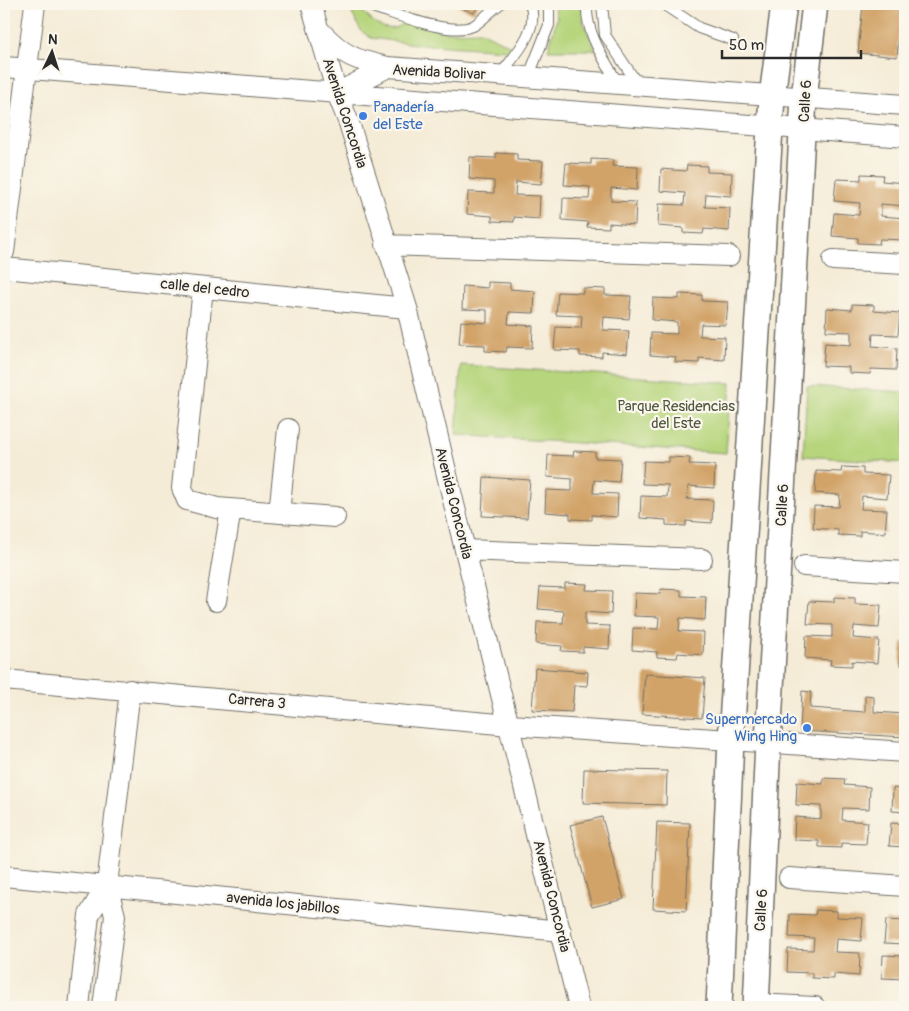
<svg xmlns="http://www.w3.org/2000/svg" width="909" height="1011" viewBox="0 0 909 1011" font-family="Pangolin,sans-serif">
	<rect width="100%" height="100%" fill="#fbf7ec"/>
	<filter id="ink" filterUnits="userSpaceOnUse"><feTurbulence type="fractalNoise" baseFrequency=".02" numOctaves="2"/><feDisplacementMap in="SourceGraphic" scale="10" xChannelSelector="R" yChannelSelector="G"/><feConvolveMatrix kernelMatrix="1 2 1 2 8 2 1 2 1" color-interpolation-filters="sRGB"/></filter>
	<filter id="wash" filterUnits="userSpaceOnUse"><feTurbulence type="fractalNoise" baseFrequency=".0096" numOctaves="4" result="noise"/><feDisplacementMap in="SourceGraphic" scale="20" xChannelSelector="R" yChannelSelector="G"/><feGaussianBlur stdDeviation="1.12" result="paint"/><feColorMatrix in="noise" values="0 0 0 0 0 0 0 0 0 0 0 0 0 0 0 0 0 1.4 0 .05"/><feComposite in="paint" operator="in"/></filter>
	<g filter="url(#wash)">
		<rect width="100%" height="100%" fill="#f5ecd7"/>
		<path fill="#b6d57c" stroke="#708054" d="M347,4H363L364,13C375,25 393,37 405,20L448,32L481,31L513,47L505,50L415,44L371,38L361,31Z
			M554,4H583V22L596,50H548L557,18Z
			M461,365L731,383L726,453L456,435Z
			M807,386L905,392V463L803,456Z"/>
		<g id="blocks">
			<path fill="#d1a367" d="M452,4H479L474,13Z
				M863,4H905V36L899,35L897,57L858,53Z
				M496,153L517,154V160L543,161L541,184L516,182L515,195L540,196L539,219L514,217V222L492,221V216L467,214L468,192L494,193V181L469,179L470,157L496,158Z
				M591,159L613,160L612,166L638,167L637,190L611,188V201L636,202L635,225L609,223V228L587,227L588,222L562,220L563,198L589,199L590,187L564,185L566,163L591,164Z
				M687,165L707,166V172L732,173L731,196L706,194L705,207L730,208L729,231L704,229L703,234L683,233V228L658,226L659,204L684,205L685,193L660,191L661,169L686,171Z
				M861,174L883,175L882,181L905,183V206L881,204V216L905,218V240L880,239L879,244L858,243V238L832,236L834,213L859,215L860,203L834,201L836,179L861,180Z
				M488,282L510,283V289L535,291L534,313L509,312L508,324L533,326L532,348L507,347L506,352L485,351V345L459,344L461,321L487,323V310L462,309L463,286L488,288Z
				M583,288L605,289V295L631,296L629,319L604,317L603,330L629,331L627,354L602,352V357L580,356V351L554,350L556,327L581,328L582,316L556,315L558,292L583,293Z
				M679,294L702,295V301L728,302L726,325L701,324L700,336L725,337L724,360L699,358V363L675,362L676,357L650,355L651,333L677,334V322L652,320L653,298L679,299Z
				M852,304L874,305V311L900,313L898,335L873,334L872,346L897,348L896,370L871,369L870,374L849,373V367L823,366L825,343L851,345V332L826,331L827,308L852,310Z
				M574,451L595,452V458L621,459L619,482L594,480L593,493L618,494L617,517L592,515V520L570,519V514L545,512L546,490L572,491V479L547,477L548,455L573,456Z
				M669,457L690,458L689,464L715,465L714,488L688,486L687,499L713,500L712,523L686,521V526L666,525V520L640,518L641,496L667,497L668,485L642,484L644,461L669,462Z
				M842,467L863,468V474L889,475L887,498L862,496L861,509L887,510L885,533L860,531V536L838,535V530L813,528L814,506L839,507L840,495L815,493L816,471L841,472Z
				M484,477L530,480L527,518L482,516Z
				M565,583L587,584L586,590L612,591L611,614L585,612V625L610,626L609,649L583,647V652L561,651L562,646L536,644L537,622L563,623L564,611L538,609L540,587L565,588Z
				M661,589L681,590V596L706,597L705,620L680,618L679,631L704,632L703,655L678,653L677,658L657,657V652L632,650L633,628L658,629L659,617L634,616L635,593L660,594Z
				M834,597L855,598V604L881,605L879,628L854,626L853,638L879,640L877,663L852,661V666L830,665L831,660L805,658L806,636L832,637V625L807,624L809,601L834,602Z
				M902,642H905V665H900Z
				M535,668L588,672L587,686L574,685L572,712L532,710Z
				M645,674L705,678L702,718L642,714Z
				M802,691L811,692L810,708L865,712V695L874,696V712L905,714V737L800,731Z
				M584,769L667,771L666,805L583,803Z
				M823,778L845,779L844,785L870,787L869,809L843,808L842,820L868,822L866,844L841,843V848L819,847V841L794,840L795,817L821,819V806L796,805L797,782L823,784Z
				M893,788L905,789V812L892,811Z
				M602,817L624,899L592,907L570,825Z
				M657,822L690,823L686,911L653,909Z
				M891,823L905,824V847L889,846Z
				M816,910L837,911V917L863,918L861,941L836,939L835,952L860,953L859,976L834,974V979L812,978V973L787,972L788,949L813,950L814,938L789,937L790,914L815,915Z
				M886,920L905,921V944L884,943Z
				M883,955L905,956V979L882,978Z"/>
		</g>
	</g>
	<g filter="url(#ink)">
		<use href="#blocks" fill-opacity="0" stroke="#726f67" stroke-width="1"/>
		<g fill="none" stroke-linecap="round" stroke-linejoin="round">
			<g stroke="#726f67" stroke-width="12">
				<path id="service" d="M587,4C585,33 605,60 618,84
					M602,4L605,35L639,86
					M663,4L699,28L733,40
					M375,8C399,15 450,36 473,26C482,21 491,10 500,4
					M500,75C515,55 540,30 530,4
					M528,78L549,25V4"/>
			</g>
			<g stroke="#726f67" stroke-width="22">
				<path id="minor" d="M311,4L337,93L349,123L407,308L465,550L579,1007
					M320,31C344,56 354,60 388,67L905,105
					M4,67L905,137
					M337,93L388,67
					M386,245L729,256
					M4,252L35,4
					M833,260L905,264
					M4,268L407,308
					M203,288L182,488L187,500L217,508L335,517
					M279,513L288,429
					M465,550L702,559
					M804,566L905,572
					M216,601L231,509
					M4,680L510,725L905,752
					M4,876L561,931
					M789,878L905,886
					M756,1004L815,1007
					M79,1007L89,915L107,885
					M103,1007L115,916L107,885L130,690"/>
			</g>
			<g stroke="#726f67" stroke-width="28">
				<path id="tertiary" d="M719,1007L731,740L772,97L784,4
					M756,1007L768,742L804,98L815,4"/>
			</g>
			<use href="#service" stroke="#fff" stroke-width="10"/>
			<use href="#minor" stroke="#fff" stroke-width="20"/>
			<use href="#tertiary" stroke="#fff" stroke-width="25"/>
		</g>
	</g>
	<g fill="#3f7fe0" stroke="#fbf7ec" stroke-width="2">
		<circle cx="363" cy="116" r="5"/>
		<circle cx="807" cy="728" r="5"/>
	</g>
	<g text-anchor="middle" stroke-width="4.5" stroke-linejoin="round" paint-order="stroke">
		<g font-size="15" fill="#2b2b2b" stroke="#fbf7ec">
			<text transform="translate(439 72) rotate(3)" y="5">Avenida Bolivar</text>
			<text transform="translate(805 101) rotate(-87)" y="5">Calle 6</text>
			<text transform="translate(345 113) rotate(72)" y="5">Avenida Concordia</text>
			<text transform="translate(205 288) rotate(6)" y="5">calle del cedro</text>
			<text transform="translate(454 503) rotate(76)" y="5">Avenida Concordia</text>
			<text transform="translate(782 505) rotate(-87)" y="5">Calle 6</text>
			<text transform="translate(257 701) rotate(5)" y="5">Carrera 3</text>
			<text transform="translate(552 896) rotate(76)" y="5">Avenida Concordia</text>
			<text transform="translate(283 903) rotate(6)" y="5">avenida los jabillos</text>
			<text transform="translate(761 910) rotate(-87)" y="5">Calle 6</text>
		</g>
		<g font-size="15" fill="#366cbe" stroke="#fbf7ec" text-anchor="start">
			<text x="373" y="112">Panadería<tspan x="373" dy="17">del Este</tspan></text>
			<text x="797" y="724" text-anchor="end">Supermercado<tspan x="797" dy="17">Wing Hing</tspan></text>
		</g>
		<g font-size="15" fill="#4e563f" stroke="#fbf7ec">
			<text x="676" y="411">Parque Residencias<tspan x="676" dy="17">del Este</tspan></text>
		</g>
	</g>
	<rect width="909" height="1011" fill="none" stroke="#fbf7ec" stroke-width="20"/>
	<g transform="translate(52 52) rotate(4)" stroke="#fbf7ec" stroke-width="4" paint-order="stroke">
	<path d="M0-4L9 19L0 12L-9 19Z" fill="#2b2b2b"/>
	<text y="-8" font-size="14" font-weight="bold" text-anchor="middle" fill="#2b2b2b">N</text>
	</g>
	<path d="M722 50v8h139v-8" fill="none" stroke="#2b2b2b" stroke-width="2.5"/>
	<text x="729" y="50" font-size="15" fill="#2b2b2b" stroke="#fbf7ec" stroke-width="4" paint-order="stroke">50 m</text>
</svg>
